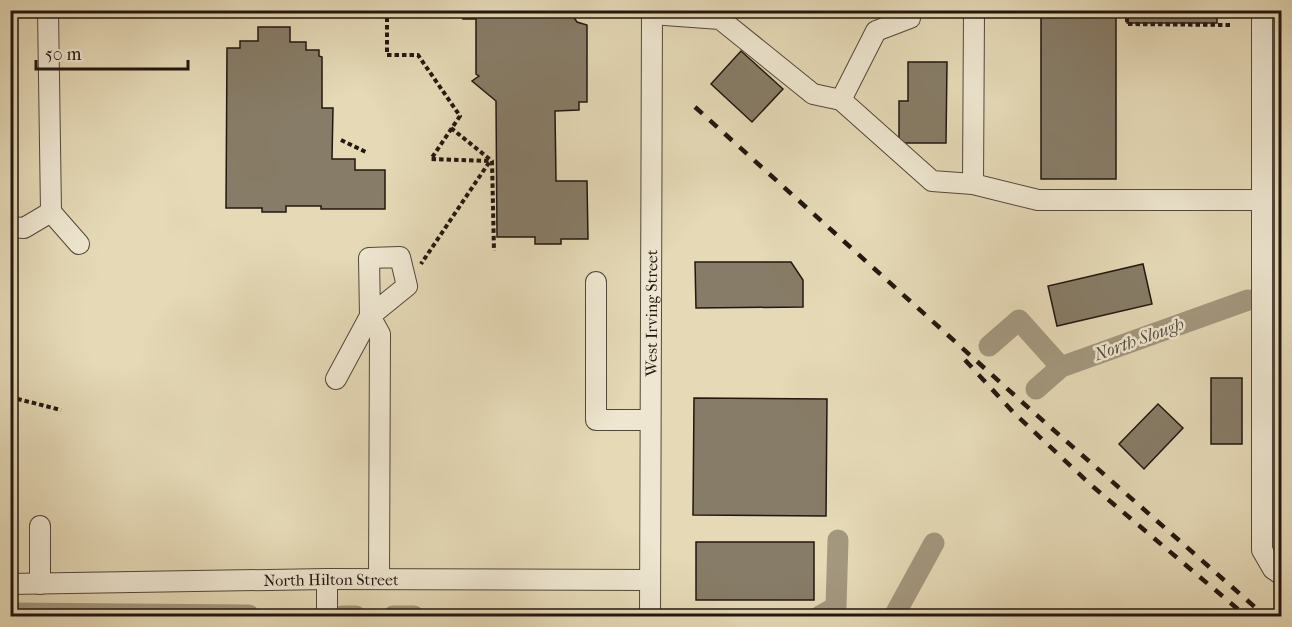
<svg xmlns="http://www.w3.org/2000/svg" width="1292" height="627" viewBox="0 0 1292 627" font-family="'IM FELL French Canon',serif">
	<rect width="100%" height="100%" fill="#e5d9b6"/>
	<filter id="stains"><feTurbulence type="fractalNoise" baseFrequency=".00333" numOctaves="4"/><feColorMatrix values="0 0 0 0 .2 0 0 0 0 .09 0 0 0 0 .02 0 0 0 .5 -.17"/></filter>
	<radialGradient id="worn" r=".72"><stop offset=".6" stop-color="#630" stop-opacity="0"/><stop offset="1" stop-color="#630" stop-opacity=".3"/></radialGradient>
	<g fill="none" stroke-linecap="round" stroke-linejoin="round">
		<path stroke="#a3977e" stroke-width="21" d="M989,346L1019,320L1061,367
			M1036,389L1061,367L1248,300
			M10,613L249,615
			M342,616H356
			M393,616H414
			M820,616L836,607L838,540
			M894,616L934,543"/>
	</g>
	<path fill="#877c67" stroke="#221711" stroke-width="1.5" d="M463,10H569L577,22L587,25V102H579V110L555,111L556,181H587L588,239H561V244H535V237H497L496,101L472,81L479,76L476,74V19H463Z
		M1041,10H1116V179H1041Z
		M1127,10H1217V23H1127Z
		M258,27H290V42H306V50H319V56L322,57V108H333L332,159H355V170H385V209H321V206H286V212H262V208H226L227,48H240V41H258Z
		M741,51L783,89L752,122L711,84Z
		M908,62H947L946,143H899V101H908Z
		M695,262H791L803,280V307L696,308Z
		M1143,264L1152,304L1057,326L1048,286Z
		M1211,378H1242V444H1211Z
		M694,398L827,399L826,516L693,515Z
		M1158,404L1183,428L1144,469L1119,444Z
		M696,542H814V600H696Z"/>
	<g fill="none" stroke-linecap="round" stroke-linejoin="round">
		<g stroke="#53483a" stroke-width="22">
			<g id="minor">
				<path d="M48,10L51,212"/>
				<path d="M974,10L973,184L1038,200H1261"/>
				<path d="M1262,10V550L1273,569L1282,575"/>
				<path d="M651,14L720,19L813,94L841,100L932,181L973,184"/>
				<path d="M841,100L876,31L910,18V10"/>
				<path d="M10,227L24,228L51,212L79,244"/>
				<path d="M596,282V420H650"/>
				<path d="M336,379L370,316L369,258L400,257L407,286L370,316L380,334L379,579"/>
				<path id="s1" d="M10,584L327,579L650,580"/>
				<path d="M40,584V526"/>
				<path d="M327,616V579"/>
				<path id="s2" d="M650,616L652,10"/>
			</g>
		</g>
		<path stroke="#221711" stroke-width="4" stroke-dasharray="4.5 3" stroke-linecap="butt" d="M387,10V55H418L460,116L431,159L490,161L421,264
			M1127,10V24L1230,25
			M75,15H82
			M451,128L492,161L494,251
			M341,140L366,152
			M10,397L61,410"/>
		<use href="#minor" stroke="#eee6d0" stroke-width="20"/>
		<path stroke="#221711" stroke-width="4.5" stroke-dasharray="10 10" stroke-linecap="butt" d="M695,107L1032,411L1265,616
			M965,360L1013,412L1091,485L1246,616"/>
	</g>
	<g text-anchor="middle" stroke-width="5" stroke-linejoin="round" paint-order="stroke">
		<g font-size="16" fill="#221711" stroke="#eee6d0">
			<text dy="6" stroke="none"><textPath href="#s2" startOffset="303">West Irving Street</textPath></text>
			<text dy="6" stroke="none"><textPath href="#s1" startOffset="321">North Hilton Street</textPath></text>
		</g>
		<g font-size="18" font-style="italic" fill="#564a3d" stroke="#eee6d0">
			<text transform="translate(1139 339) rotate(-20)" y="6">North Slough</text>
		</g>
	</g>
	<rect width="1292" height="627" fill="none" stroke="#e5d9b6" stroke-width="36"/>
	<rect x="12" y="12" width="1268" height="603" fill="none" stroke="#221711" stroke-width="3"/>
	<rect x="18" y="18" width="1256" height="591" fill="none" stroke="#221711" stroke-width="1.5"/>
	<path d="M36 60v9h152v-9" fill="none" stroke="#221711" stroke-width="3"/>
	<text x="45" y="60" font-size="18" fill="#221711" stroke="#eee6d0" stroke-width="4.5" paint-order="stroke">50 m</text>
	<rect width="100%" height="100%" filter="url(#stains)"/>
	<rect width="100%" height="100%" fill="url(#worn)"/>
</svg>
